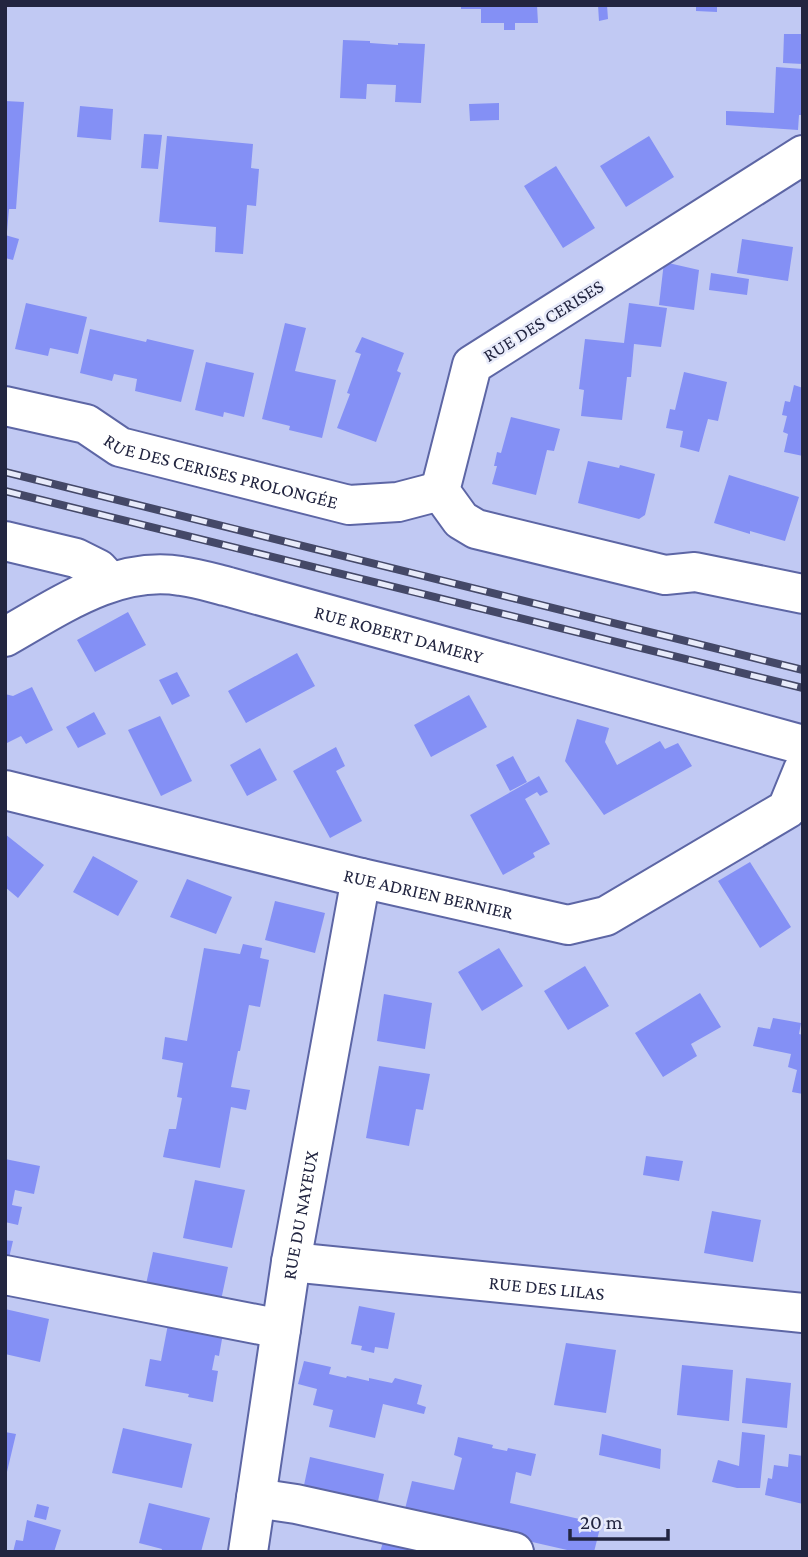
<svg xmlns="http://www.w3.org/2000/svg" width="808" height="1557" viewBox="0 0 808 1557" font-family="'Crimson Pro',serif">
	<rect width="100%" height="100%" fill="#c1c9f3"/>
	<path fill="#8490f5" d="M461,5H537L538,23H515V30H504V23H481V9H461Z
		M598,5H607L608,19L599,21Z
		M696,5H717V12L696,11Z
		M784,34H803V64L783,63Z
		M343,40L370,41V43L398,45V43L425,44L421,103L395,102L396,85L367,84L366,99L340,98Z
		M776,67L803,69V115H799L798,130L726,125V111L774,113Z
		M5,101L24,102L16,209H9L7,232H5Z
		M499,103V120L470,121L469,104Z
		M80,106L113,109L111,140L77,137Z
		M144,134L162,135L158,169L141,168Z
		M167,136L253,144L251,168L259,169L256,206L247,205L243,254L215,252L216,227L159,222Z
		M649,136L674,177L626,207L600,166Z
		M556,166L595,228L563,248L524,186Z
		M5,235L19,239L13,260L5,258Z
		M742,239L793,247L788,281L737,273Z
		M664,262L699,270L694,310L659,305Z
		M711,273L749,279L747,295L709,290Z
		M26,303L87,317L78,354L50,348L48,356L15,349Z
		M629,303L667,308L661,347L634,344L631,377H627L622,420L581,416L584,390L579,389L585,339L624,343Z
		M285,323L306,328L295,371L336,380L322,438L289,430L290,426L262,419Z
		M90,329L146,342L147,339L194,350L181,402L135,391L137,379L114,374L112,381L80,373Z
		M362,337L404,353L397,371L401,373L376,442L337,428L350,394L347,393L361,354L355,352Z
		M206,362L254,373L244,417L224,412L223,417L195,410Z
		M684,372L727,382L718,421L708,419L699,452L680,447L683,431L666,428L670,409L675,410Z
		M794,385L803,388V456L784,452L788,434L783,432L787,416L782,415L785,401L790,402Z
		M511,417L560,429L554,451L547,450L536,495L492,484L497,466H494L497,452L501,453Z
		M588,461L619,468L620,465L655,474L645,515L639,519L578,503Z
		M729,475L799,497L785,541L750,531V534L714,523Z
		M128,612L146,645L95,672L77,640Z
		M297,653L315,686L246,723L228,691Z
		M177,672L190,696L172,705L159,680Z
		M32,687L53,730L26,744L21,736L5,744V694L13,696Z
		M469,695L487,727L431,757L414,725Z
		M94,712L106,734L78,748L66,727Z
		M160,716L192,781L161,796L128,730Z
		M577,719L609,728L605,742L617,765L660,741L665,749L678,743L692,766L604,815L565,761Z
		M336,747L345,766L336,771L362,821L330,838L293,771Z
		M260,748L277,780L247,796L230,765Z
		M513,756L527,782L510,791L496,765Z
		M539,776L548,792L540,796L537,792L525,799L550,844L533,853L535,857L503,875L470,815Z
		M5,834L44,865L18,898L5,887Z
		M93,856L138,881L118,916L73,892Z
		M750,862L791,927L760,948L718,881Z
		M187,879L232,897L216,934L170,917Z
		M275,901L325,913L315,953L265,940Z
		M243,944L262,948L260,958L269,960L260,1007L249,1005L240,1051H238L231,1087L250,1090L246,1110L231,1107L220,1168L163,1157L169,1129H176L182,1098L177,1097L183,1063L162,1059L165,1037L187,1041L204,948L240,954Z
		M499,948L523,986L482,1011L458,972Z
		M585,966L609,1006L568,1030L544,991Z
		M700,993L721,1027L691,1044L697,1056L663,1077L635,1033Z
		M384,994L432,1003L425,1049L377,1041Z
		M773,1018L801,1023L799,1034L803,1035V1094L792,1092L797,1070L788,1067L791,1054L753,1046L758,1027L770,1029Z
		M379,1066L430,1074L423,1110L416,1109L409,1146L366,1138Z
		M646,1156L683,1161L679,1181L643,1175Z
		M5,1159L40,1166L34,1194L15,1190L12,1205L22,1207L18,1225L5,1222Z
		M195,1180L245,1190L232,1248L183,1238Z
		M712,1211L761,1220L753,1262L704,1253Z
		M5,1240L13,1241L8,1262H5Z
		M153,1252L228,1267L220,1305L145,1289Z
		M359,1306L395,1313L388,1349L375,1347L374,1353L361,1350L362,1346L351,1344Z
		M5,1309L49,1319L40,1362L5,1354Z
		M169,1319L224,1328L219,1356L215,1355L212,1370L218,1371L213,1402L188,1397L189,1394L145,1386L150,1359L161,1361Z
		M566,1343L616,1350L606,1413L554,1405Z
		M304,1361L331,1367L329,1374L346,1378L347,1376L369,1381V1378L392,1383L395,1378L422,1385L417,1404L426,1407L424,1414L383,1404L375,1438L329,1427L333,1410L313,1405L317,1389L298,1384Z
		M682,1365L733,1370L729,1421L677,1415Z
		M746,1378L791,1383L787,1428L742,1423Z
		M123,1428L192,1444L182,1488L112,1473Z
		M5,1432L16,1434L6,1476H5Z
		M742,1432L765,1435L760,1488H737L712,1482L718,1460L739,1466Z
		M602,1434L661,1449L660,1469L599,1455Z
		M458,1437L493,1445L492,1448L507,1451L508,1448L536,1454L531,1476L516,1472L510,1503L601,1524L594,1552H576L404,1513L412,1481L454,1490L462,1458L454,1455Z
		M789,1454L803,1456V1504L765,1495L768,1478L772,1479L774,1465L788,1467Z
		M310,1457L384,1474L378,1501L376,1500L374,1507L303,1490Z
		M149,1503L210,1518L201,1552H161L162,1549L139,1543Z
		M37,1504L49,1507L46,1520L34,1517Z
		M27,1520L61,1530L54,1552H13L16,1540L23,1541Z
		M384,1539L444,1552H380Z"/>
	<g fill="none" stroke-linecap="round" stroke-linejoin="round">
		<g stroke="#5d66a5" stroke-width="42">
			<g id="minor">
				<path d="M803,155L472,365L440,491L461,520L476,529L665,575L695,572L803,594"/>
				<path id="s1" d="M5,406L86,424L120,447L349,505L398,502L440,491"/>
				<path d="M5,541L76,558L98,569L110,582"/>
				<path id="s2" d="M5,637C58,607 117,565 181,576C197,578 213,583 229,587L803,745"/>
				<path id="s3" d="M5,790L361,878L568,925L606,916L787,809L803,770"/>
				<path id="s4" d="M291,1262L803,1313"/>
				<path d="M5,1275L281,1329"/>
				<path d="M256,1498L296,1504L514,1552"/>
				<path id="s5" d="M248,1552L291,1262L361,878"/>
			</g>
		</g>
		<use href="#minor" stroke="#fff" stroke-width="38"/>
		<g stroke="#444867" stroke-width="8">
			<path id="rail" d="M5,472L803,670
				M5,491L803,688"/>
		</g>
		<use href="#rail" stroke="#e8ebfa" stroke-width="5" stroke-dasharray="16" stroke-linecap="butt"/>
	</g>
	<g text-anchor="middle" stroke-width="5" stroke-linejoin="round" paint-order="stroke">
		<g font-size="19" fill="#222540" stroke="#e8ebfa">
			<text transform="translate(543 320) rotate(-32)" y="7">RUE DES CERISES</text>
			<text dy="7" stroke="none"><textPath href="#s1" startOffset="228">RUE DES CERISES PROLONGÉE</textPath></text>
			<text dy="7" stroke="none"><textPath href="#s2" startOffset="416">RUE ROBERT DAMERY</textPath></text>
			<text dy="7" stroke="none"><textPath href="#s3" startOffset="436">RUE ADRIEN BERNIER</textPath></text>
			<text dy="7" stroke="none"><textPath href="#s5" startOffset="341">RUE DU NAYEUX</textPath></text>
			<text dy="7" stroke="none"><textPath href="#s4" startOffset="257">RUE DES LILAS</textPath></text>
		</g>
	</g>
	<rect width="808" height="1557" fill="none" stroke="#222540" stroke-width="14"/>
	<path d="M570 1529v10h98v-10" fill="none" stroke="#222540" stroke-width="3.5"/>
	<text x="580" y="1529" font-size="21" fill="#222540" stroke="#e8ebfa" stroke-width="5" paint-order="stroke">20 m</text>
</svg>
